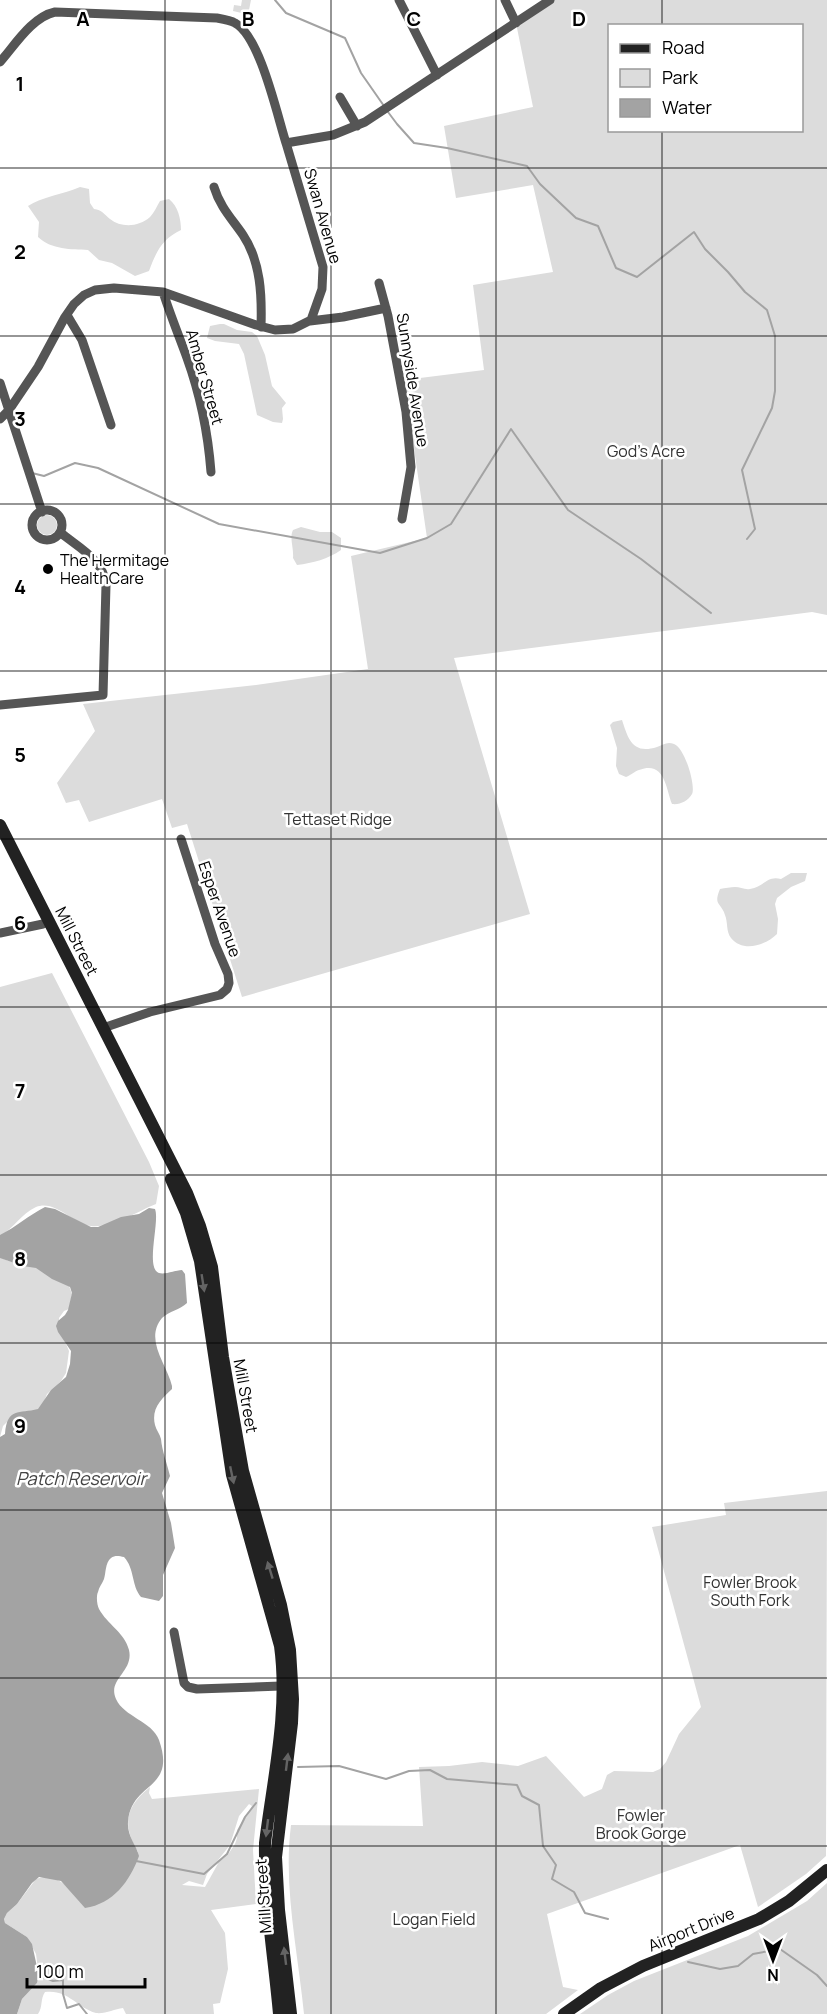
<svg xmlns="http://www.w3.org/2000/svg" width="827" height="2014" viewBox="0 0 827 2014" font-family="Manrope,sans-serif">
	<rect width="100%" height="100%" fill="#fff"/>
	<path fill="#dcdcdc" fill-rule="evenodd" d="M242,0H251L249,10L256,16L247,25L242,21L246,14L233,11L234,5L241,6Z
		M550,0H827V615L812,612L454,658L530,914L242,997L187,824L172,828L162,799L89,822L79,800L66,803L57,783L95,731L83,704L256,685L368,669L351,556L427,538L404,380L484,370L473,285L553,272L533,185L456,198L444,126L533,107L516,23ZM610,26H802V130H610Z
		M80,187L89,189L90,203L94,209C102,210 104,214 110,219C121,228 139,227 150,217C154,213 157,206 160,201L169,199C178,206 181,219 181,230C162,239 156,252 149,271L135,276L112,263L99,260L88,250C71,249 52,250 38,237L39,222L28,206C41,197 64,194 80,187Z
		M220,324H224L237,330L252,332L257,336L265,355L272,386L286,403L282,408L283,419L282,423L273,422L257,415L244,354L239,344L215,341L207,338L210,326Z
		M37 525a10 10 0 1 1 20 0a10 10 0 1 1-20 0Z
		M301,527L320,532H332L341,538V550C328,559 313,563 297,565L293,558C294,548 289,538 293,530Z
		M622,720C628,738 632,755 657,747C663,745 667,741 674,744C685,748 696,786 692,794C688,801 680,805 672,804C666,789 665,760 639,770C635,771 631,775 626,777L619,774L616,766L617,748L610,725L613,722Z
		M791,873H807L805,881L791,887L777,898L775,904L778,919L777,934C766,945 743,953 731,938C726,932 728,922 725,915C721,902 713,906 720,889C725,888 731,887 735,887C740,887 745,890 750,889C764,887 767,875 781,879Z
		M52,973L149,1162L159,1186L156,1204C136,1212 113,1228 91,1226C73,1224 55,1199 36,1207C22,1213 14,1228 0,1236V987Z
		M0,1256C10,1265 21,1261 32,1266C44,1270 56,1277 68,1283L72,1294L69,1309L64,1311L59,1318V1327L69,1351L66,1373L61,1381L47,1394L41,1409L7,1422L3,1426L0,1437Z
		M827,1491L826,1856L806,1874L758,1907L740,1845L547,1914L563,1987L578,1990L546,2014H304C298,1952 283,1887 291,1825L423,1826L419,1767L449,1766L482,1762L518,1766L546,1756L584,1797L602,1789L607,1775L614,1771L653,1772L660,1769L666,1762L679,1734L701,1707L652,1527L726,1515L724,1503Z
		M150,1787L149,1793L152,1799L259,1789L253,1850L256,1904L211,1910L225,1933L228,1969L220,2003L213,2004L214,2014H126L123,2008C114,2009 106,2014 96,2013C76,2007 68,1989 45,1992C40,1999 43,2007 38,2014H17L22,1999L37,1983L39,1976L36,1954L27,1937L5,1923L4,1919L7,1913L17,1904L36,1879C47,1875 58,1878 66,1886L138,1852C122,1825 125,1807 150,1787ZM249,1804L252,1806L237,1830V1838L235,1844L229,1853L220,1860L205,1887L182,1885L189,1881L203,1885L207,1874L230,1845L239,1816Z
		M827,1883V2014H580L608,1995L634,1981L748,1936L807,1901Z"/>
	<path fill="#a3a3a3" d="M45,1207L55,1209L91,1227H98L121,1217L139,1214L149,1208L155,1209C160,1222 145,1268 159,1273C165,1275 176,1270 182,1270L185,1274L187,1303C180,1310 169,1311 162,1318C144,1340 167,1364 172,1386V1389C161,1399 151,1409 155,1425C156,1430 160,1434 161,1439C162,1451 167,1463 170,1476L162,1493L171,1523L175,1548L163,1575V1596L159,1601L141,1597C131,1585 135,1569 124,1557C119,1556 115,1555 111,1558C105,1563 106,1573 104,1579C102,1584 99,1587 98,1592C96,1596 97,1605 99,1609C107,1624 125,1633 129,1650C134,1672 107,1679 116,1699C124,1717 152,1721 159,1740C177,1791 131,1781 128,1822C127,1836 136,1844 139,1856C130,1881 113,1904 85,1908L61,1881L39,1877L32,1883L17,1904L7,1913L4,1919L5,1923L27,1937L32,1944L39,1976L37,1983L22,1999L17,2014H0V1437L5,1434C7,1407 19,1414 38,1409L51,1390L66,1377L70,1364L71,1351L58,1332L56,1326L58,1321L65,1315L68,1310L72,1293L70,1287L52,1279L36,1268L23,1266L0,1258V1235C16,1227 29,1215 45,1207Z"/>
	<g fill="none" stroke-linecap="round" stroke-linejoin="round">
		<path stroke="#a3a3a3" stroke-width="2" d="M275,0L286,13L345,38L361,73L384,106
			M388,112L397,124L414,143L447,148L527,166L540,184L576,218L598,226L616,268L637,277L694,232L705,249L728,272L745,292L767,310L775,336V391L772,408L742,470L755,529L747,539
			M32,473L44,476L75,463L98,468L219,524L380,553L427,538L451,524L511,429L568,510L641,559L711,613
			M298,1767L339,1766L386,1779L409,1771L430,1770L447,1779L517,1785L522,1796L539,1805L543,1846L556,1865L552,1879L574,1892L585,1913L608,1919
			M136,1861L204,1874L227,1854L245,1817L256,1803
			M688,1962L720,1969L738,1966L753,1954L780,1949L817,1975L827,1986
			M38,1975L53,1981L63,1980V1994L67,2008L79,2004L87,2014"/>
		<path stroke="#555" stroke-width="9" d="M399,0L437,75
			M505,0L516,23
			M0,62C15,45 32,17 55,12L217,18C223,19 230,20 235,23C260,36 277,115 286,143
			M340,97L357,126
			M214,187C220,207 232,219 243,235C261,262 262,296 261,327
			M379,283L388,316L406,412L411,467L402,519
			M163,292C170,314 179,336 187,358C200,394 208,433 211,472
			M67,315L82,340L111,425
			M310,321L343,317L386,308
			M0,383L42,512
			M0,419L9,410L38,367L65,317L74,304L84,295L95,290L114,288L163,292L256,325L275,330L293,329L311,320L322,289L323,267L286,143L333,135L365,122L550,0
			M32 525a15 15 0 1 1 30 0a15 15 0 1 1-30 0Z
			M0,705L103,695L106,585C104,560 78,547 61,533
			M0,933L43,924
			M103,1028L150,1012L220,995L227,989L229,983L228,974L215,944L181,839
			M174,1632L184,1683L188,1687L197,1689L281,1686"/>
		<path stroke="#222" stroke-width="12" d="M0,825L187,1193L200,1226L212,1267L223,1357L243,1471L281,1605L290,1650L293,1699L292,1723L276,1857L279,1910L291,2014
			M171,1179L186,1213L200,1261L232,1475L280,1646C289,1711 273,1778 265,1843C264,1900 274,1957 279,2014
			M564,2014L601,1988L643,1966L759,1919L789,1901L827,1870"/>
	</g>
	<defs><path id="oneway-solid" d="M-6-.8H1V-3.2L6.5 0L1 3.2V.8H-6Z" transform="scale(1.5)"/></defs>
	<g fill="#646464">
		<use href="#oneway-solid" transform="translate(203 1283) rotate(81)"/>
		<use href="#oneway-solid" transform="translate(232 1475) rotate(78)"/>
		<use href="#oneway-solid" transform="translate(270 1570) rotate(-107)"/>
		<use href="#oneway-solid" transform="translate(287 1762) rotate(-83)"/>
		<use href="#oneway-solid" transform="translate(267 1828) rotate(97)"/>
		<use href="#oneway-solid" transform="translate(285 1956) rotate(-97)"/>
	</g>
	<path fill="none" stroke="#000" stroke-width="1.5" stroke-opacity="0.55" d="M165,0V2014M331,0V2014M496,0V2014M662,0V26M662,130V2014M0,168H827M0,336H827M0,504H827M0,671H827M0,839H827M0,1007H827M0,1175H827M0,1343H827M0,1510H827M0,1678H827M0,1846H827"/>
	<circle fill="#000" stroke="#fff" stroke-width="2" cx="48" cy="569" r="6"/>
	<g text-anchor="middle" stroke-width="5" stroke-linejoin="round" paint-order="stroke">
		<g font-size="16" fill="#000" stroke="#fff">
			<text transform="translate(323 216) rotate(74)" y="6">Swan Avenue</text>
			<text transform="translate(205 377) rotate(74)" y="6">Amber Street</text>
			<text transform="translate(413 380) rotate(81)" y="6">Sunnyside Avenue</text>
			<text transform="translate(220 909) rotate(71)" y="6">Esper Avenue</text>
			<text transform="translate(77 941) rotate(63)" y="6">Mill Street</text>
			<text transform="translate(246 1396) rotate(80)" y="6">Mill Street</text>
			<text transform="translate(263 1896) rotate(-94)" y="6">Mill Street</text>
			<text transform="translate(691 1929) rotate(-22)" y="6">Airport Drive</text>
		</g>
		<g font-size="16" fill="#333" stroke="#fff">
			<text x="646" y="457">God's Acre</text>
			<text x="338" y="825">Tettaset Ridge</text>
			<text x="750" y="1588">Fowler Brook<tspan x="750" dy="18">South Fork</tspan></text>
			<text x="641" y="1821">Fowler<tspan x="641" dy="18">Brook Gorge</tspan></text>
			<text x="434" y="1925">Logan Field</text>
		</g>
		<g font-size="16" fill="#000" stroke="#fff" text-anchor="start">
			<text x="60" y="566">The Hermitage<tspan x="60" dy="18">HealthCare</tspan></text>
		</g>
		<g font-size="18" font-style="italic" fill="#444" stroke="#fff">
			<text x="81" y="1485">Patch Reservoir</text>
		</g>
	</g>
	<g font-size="20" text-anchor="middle" font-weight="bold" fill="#000" stroke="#fff" stroke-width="5" stroke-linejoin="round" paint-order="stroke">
		<text x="83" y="26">A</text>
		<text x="248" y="26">B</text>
		<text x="414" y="26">C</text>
		<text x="579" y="26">D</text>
		<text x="20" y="91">1</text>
		<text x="20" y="259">2</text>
		<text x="20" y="426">3</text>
		<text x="20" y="594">4</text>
		<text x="20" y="762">5</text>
		<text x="20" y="930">6</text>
		<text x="20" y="1098">7</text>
		<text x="20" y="1266">8</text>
		<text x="20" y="1433">9</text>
	</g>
	<rect x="608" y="24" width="195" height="108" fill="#ffffff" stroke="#999999" stroke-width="1.5"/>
	<rect x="620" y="44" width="30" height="9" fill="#222222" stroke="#999999" stroke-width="1.5"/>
	<text x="662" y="54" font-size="18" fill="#000000">Road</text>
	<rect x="620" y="69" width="30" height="18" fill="#dcdcdc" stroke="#999999" stroke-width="1.5"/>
	<text x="662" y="84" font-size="18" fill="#000000">Park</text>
	<rect x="620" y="99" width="30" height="18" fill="#a3a3a3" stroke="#999999" stroke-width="1.5"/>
	<text x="662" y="114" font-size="18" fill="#000000">Water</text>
	<g transform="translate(773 1960) rotate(180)" stroke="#ffffff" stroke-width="4.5" paint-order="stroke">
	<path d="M0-4.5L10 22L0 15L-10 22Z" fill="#000000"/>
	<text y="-9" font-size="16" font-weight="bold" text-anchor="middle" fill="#000000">N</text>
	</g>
	<path d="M27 1978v9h118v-9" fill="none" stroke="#000000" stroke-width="3"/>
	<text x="36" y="1978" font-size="18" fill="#000000" stroke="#ffffff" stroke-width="4.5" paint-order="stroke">100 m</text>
</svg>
